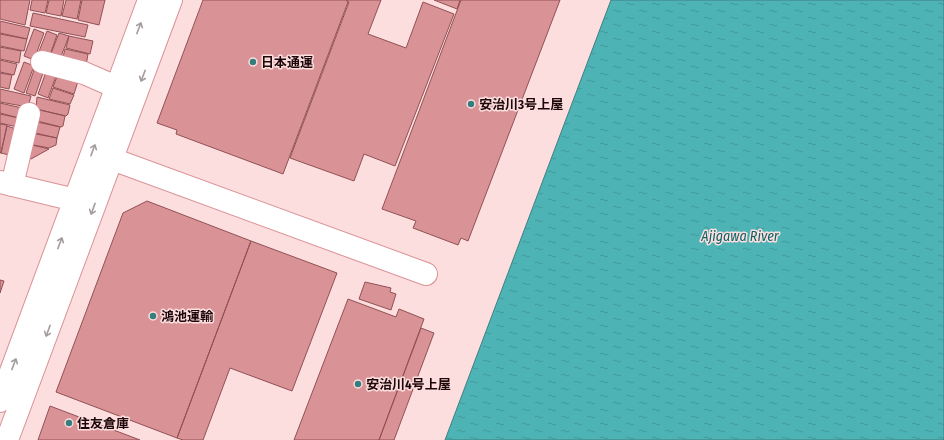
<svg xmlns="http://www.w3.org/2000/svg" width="944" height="440" viewBox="0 0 944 440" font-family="'Fira Sans Condensed','Noto Sans JP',sans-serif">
	<defs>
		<pattern id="water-ripples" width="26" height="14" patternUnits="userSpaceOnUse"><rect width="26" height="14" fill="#4db3b4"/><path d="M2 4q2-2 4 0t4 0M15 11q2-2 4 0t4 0" fill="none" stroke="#439899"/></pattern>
	</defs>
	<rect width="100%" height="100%" fill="#fddedf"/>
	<path fill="url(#water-ripples)" stroke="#3f7f81" d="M611,0H944V440H445Z"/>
	<path fill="#d99296" stroke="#915155" d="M0,0H30L25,25L0,19Z
		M32,0H48L45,13L30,10Z
		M49,0H64L61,16L46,13Z
		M66,0H81L77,19L62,16Z
		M82,0H105L99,25L78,20Z
		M203,0H346L348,2L283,174L176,134L177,130L157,123Z
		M346,0H381L368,34L406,48L423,2L454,14L395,166L364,154L354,181L290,158L349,2Z
		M434,0H460L457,9Z
		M461,0H560L468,241L461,238L458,245L413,228L416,221L382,209Z
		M33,13L88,25L85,37L30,26Z
		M0,21L30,28L27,39L0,33Z
		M34,29L44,33L34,60L24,56Z
		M47,31L57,35L49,58L38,54Z
		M59,33L69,36L60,59L50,56Z
		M0,34L27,39L24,51L0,46Z
		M69,36L93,41L90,54L66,48Z
		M0,47L21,51L19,63L0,59Z
		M65,49L88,54L86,66L62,61Z
		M0,60L17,64L14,75L0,72Z
		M24,62L34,66L24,93L14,89Z
		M34,70L43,73L35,96L26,93Z
		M46,72L56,76L48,98L38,94Z
		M0,73L12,75L9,89L0,87Z
		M58,74L78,81L74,94L53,87Z
		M53,88L74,95L70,104L49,99Z
		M0,89L31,96L28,107L0,102Z
		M37,97L70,105L68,114L66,116L36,109Z
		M0,103L22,108L19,118L0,113Z
		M36,109L65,116L63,126L61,127L33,120Z
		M0,114L19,118L17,127L0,123Z
		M33,121L60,127L57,138L31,132Z
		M0,124L7,125L1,153H0Z
		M7,126L19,130L13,156L1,153Z
		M31,133L57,138L56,145L49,148L28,144Z
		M28,144L49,149L31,159L25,157Z
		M147,201L251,241L177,438L56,392L123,213Z
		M251,241L337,273L292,391L230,368L203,440H183L177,438Z
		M0,280L4,281L0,293Z
		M365,282L391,288L390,292L396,294L391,310L359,299Z
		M348,299L396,317L399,309L424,319L379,440H294Z
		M421,328L434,333L394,440H379Z
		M50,406L140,440H38Z"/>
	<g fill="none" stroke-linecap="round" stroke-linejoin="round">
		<g stroke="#d99296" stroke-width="24">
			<path id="minor" d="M42,62L84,73L116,87
				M112,159L426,274
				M0,182L75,200
				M12,185L29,114
				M0,401L149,0
				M7,440L171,0"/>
		</g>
		<use href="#minor" stroke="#fff" stroke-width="22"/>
	</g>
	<defs><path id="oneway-shaft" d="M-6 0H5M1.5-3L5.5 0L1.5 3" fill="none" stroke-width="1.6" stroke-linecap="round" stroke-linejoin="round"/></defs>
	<g stroke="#a59c9d">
		<use href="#oneway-shaft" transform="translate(139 28) rotate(-69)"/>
		<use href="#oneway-shaft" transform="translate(143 76) rotate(111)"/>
		<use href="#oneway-shaft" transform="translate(93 150) rotate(-70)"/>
		<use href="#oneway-shaft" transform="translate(93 209) rotate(110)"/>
		<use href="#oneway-shaft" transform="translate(60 243) rotate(-69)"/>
		<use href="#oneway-shaft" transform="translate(48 331) rotate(110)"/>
		<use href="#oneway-shaft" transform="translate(14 364) rotate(-69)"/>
	</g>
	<g fill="#357e7e" stroke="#fddedf" stroke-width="1.5">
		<circle cx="253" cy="62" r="4"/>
		<circle cx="471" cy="104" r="4"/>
		<circle cx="153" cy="316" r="4"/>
		<circle cx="358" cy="384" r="4"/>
		<circle cx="69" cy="423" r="4"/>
	</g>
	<g text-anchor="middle" stroke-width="3" stroke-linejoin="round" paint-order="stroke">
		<g font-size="13" font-weight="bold" fill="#1e0709" stroke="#fddedf" text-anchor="start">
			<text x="261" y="67">日本通運</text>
			<text x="479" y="109">安治川3号上屋</text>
			<text x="161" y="321">鴻池運輸</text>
			<text x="366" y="389">安治川4号上屋</text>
			<text x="77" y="428">住友倉庫</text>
		</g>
		<g font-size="14" font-style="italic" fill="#086263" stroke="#fddedf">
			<text x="740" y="241">Ajigawa River</text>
		</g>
	</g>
</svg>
